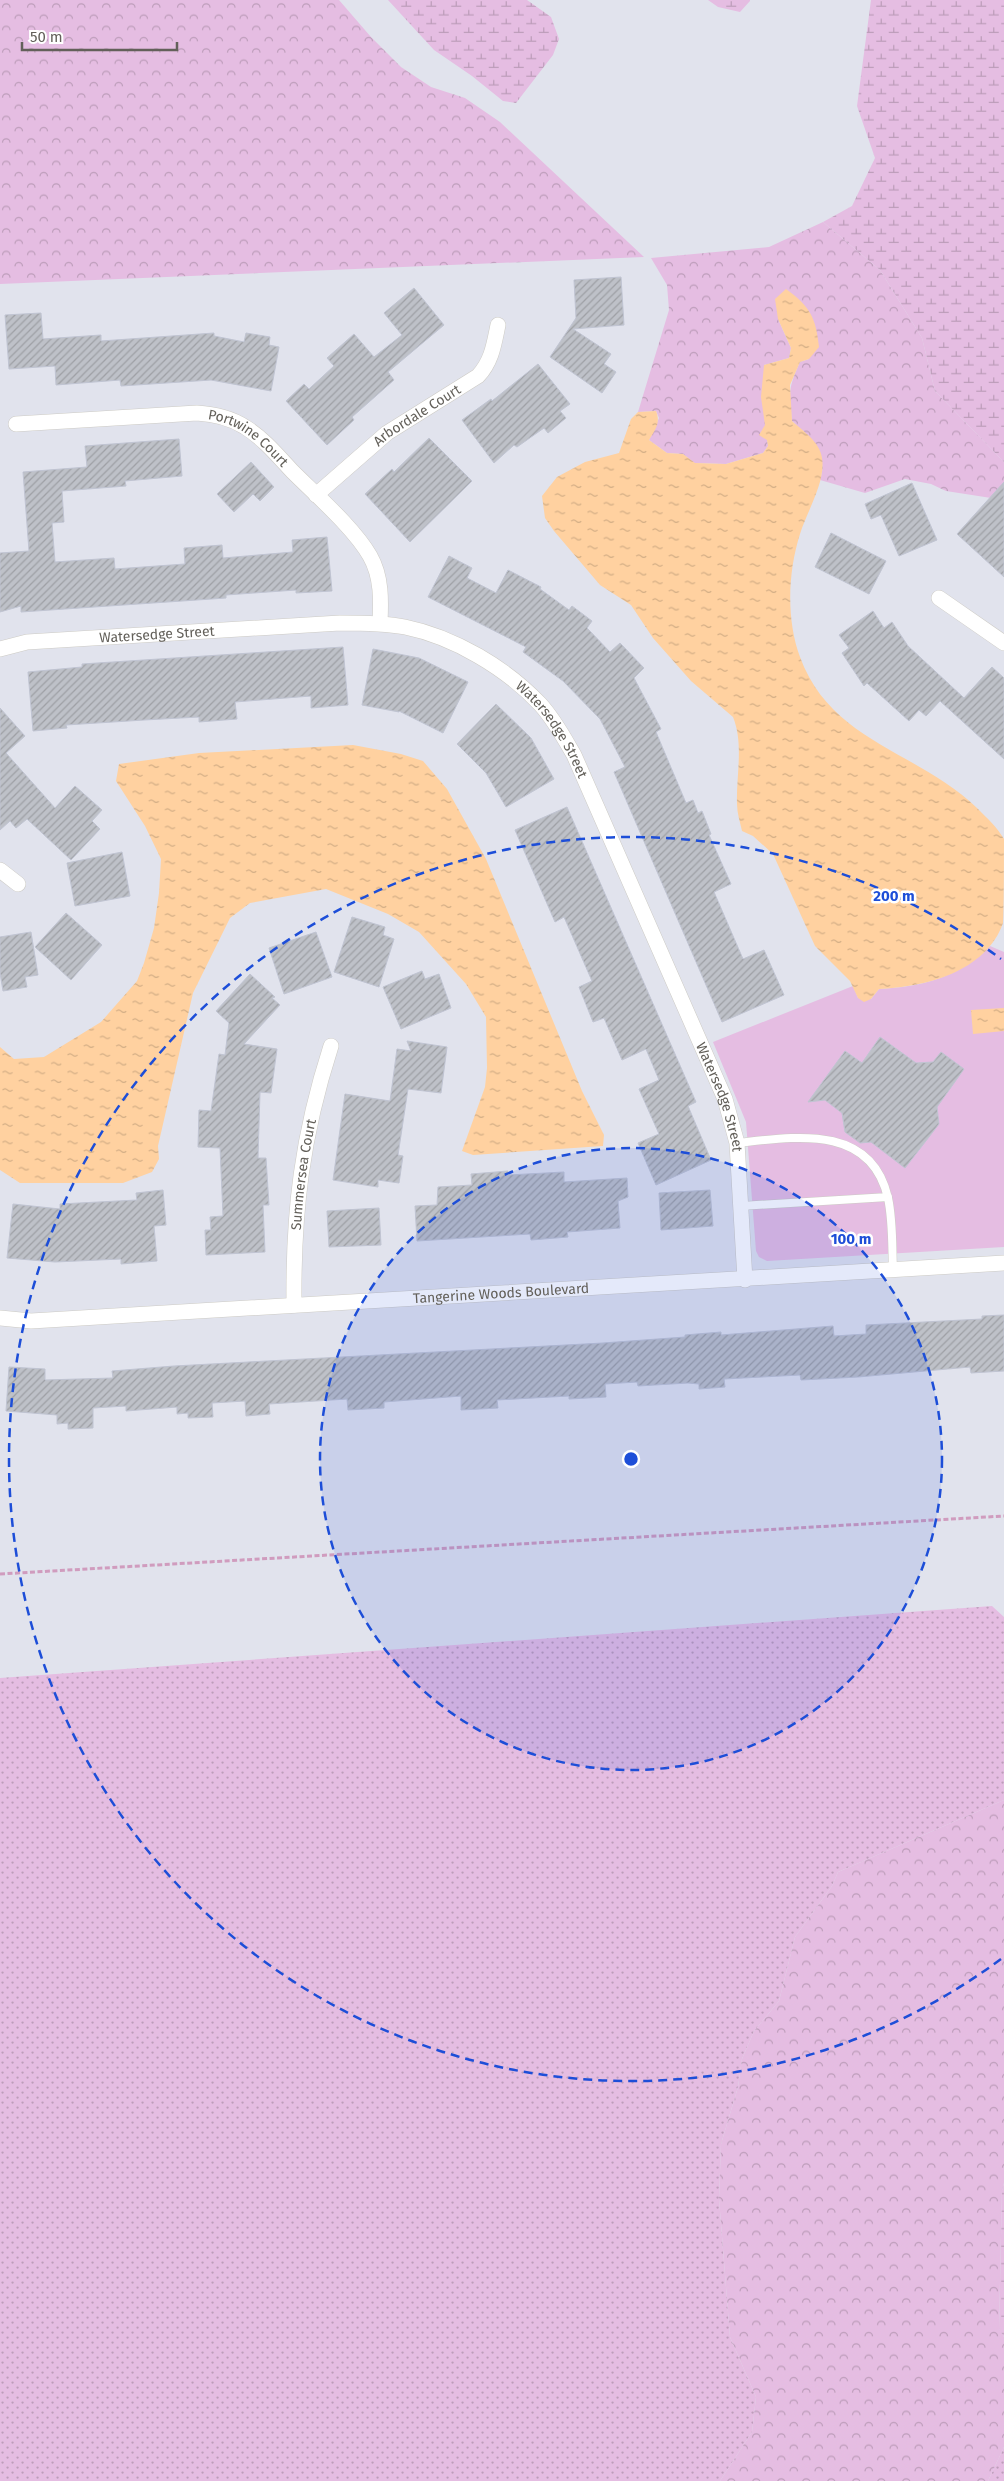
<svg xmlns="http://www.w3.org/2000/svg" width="1004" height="2481" viewBox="0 0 1004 2481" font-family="'Fira Sans',sans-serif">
	<defs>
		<pattern id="grass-dots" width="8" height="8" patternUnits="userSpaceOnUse" patternTransform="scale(1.25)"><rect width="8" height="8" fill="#e5bde2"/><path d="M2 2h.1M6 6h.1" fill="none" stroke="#bd9dba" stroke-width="1.8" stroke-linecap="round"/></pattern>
		<pattern id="forest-crowns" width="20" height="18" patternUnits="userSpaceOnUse" patternTransform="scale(1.25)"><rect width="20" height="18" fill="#e5bde2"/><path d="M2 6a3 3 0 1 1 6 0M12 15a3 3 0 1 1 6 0" fill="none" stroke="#bd9dba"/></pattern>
		<pattern id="wetland-marsh" width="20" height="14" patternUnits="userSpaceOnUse" patternTransform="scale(1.25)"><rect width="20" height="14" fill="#e5bde2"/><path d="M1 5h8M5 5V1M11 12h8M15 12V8" fill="none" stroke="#bd9dba"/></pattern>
		<pattern id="water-ripples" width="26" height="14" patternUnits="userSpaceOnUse" patternTransform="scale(1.25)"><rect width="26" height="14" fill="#ffd1a0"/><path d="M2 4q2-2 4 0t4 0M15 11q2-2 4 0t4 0" fill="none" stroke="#d2ad85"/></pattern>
		<pattern id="building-hatch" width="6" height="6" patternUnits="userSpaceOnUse" patternTransform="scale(1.25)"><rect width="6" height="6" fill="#bec1c8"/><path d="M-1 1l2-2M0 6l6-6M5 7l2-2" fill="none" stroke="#9ea0a5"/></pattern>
	</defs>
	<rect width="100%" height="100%" fill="#e1e3ed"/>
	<path fill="url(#grass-dots)" d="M992,1606L1004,1617V1800L838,1872L832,1886L795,1937L779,2001L754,2031L742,2059L738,2087L721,2144L719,2199L730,2337L756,2397L752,2432L720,2481H0V1678Z
		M1004,2447V2481H988Z"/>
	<path fill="url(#forest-crowns)" d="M0,0H339L371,37L401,67L431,87L465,98L500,122L644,257L0,284Z
		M823,222L880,270L922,338L935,391L1004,462V500L946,491L931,484L905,479L865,493L820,480C829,453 810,438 792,421C789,393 788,388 800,362L809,359L778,319L791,348L789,358L764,365V412L768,446L763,453L726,464L694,463L683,454L667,453L649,440L659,418L656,411L638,412L669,310L667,285L651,258L769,247Z
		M1004,1800V2183L1002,2190L999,2328L1004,2337V2447L988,2481H720L752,2432L756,2397L730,2337L719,2199L721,2144L738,2087L742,2059L754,2031L779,2001L795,1937L832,1886L838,1872Z"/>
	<path fill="url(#wetland-marsh)" d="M388,0H527L551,17L559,39L553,55L516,103L503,101L472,76L434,50Z
		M708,0H750V1L740,12L718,7Z
		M871,0H1004V462L935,391L922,338L880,270L823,222L852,206L875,158L857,106Z
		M1004,2183V2337L999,2329L1002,2190Z"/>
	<path fill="#e5bde2" d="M990,946L1004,952V1247L767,1261L759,1257L756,1251L746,1122L713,1042L853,986L858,998L871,999L879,989C922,987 959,977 990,946Z"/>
	<path fill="url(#water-ripples)" d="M786,289C810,306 816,318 819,347L809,359L800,362L790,385L792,421C803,431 820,442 822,458C826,482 807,511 800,534C788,572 786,619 800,657C831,742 918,751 977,808C987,818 997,827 1004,839C1004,856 1004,912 1003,923C986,972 925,987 879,989L871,999L864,1002L858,998L850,981L815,946L773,854L753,836L742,831C740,822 737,813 737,804C736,776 744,744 733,717L691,681L653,638L631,605L600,585L554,531L545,518L542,496L557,477L585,462L619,453L631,419L638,412L656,411C661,423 655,430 649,440L667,453L683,454L695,463L726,464L763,453L768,446L767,440L759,435L765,425L761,397L764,365L789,358L791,348L778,319L775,299Z
		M353,745L401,754L423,761L447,789L486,859L582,1091L604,1135L603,1146L473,1155L462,1151L485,1087L487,1068L486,1017L466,984L419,932L388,914L326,889L250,903L230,918L193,993L158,1146L159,1159L152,1172L123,1183H20L0,1170V1047L14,1059L44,1057L101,1022L137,981L144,963L154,928L159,893L161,859L145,826L116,781L119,764L199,753Z
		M1004,1008V1031L973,1034L971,1010Z"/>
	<path fill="url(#building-hatch)" stroke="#c0c4d2" d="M621,277L624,325L573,329L611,354L604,364L616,372L602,393L550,357L576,318L574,280Z
		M414,288L444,325L388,372L394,380L352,417L354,420L327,445L286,401L304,384L309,389L334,366L327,358L354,334L374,357L402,335L384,313Z
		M41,313L43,339L101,335V341L214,333V336L244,342L246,333L270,337L269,345L279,347L271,391L211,380L121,386L120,380L56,385L55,366L9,369L5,315Z
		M538,364L570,404L560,411L566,418L548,433L544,428L517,447L514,445L494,463L462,420L491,399L492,401Z
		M429,438L472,481L410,542L365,494L392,469L394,472Z
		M179,439L182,476L125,481L126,486L62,491L64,522L52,523L55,562L114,558L115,569L185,564L184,548L222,545L223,558L293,552L292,540L327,537L332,591L296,593V590L226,595V598L21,612V606L0,612V553L29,551L23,472L87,467L85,446Z
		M251,462L274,487L260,501L253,494L234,512L217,494Z
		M1004,482V577L957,534Z
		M912,483L937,540L899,556L881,515L871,519L865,504Z
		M831,533L886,561L869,594L815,567Z
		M449,556L472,568L467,578L496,593L508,570L541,587L540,589L569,610L572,606L592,621L587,628L610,652L620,643L644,668L634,678L661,729L656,732L686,803L693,800L698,813L702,811L711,834L709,835L731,884L714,892L743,959L764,950L784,995L722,1022L614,772L625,767L600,719L563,681L523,652L526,647L428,597Z
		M873,611L884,628L892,622L908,646L964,698L992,667L1004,678V759L940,701L926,716L919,710L909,721L867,683L864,686L842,653L849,648L839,635Z
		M343,647L348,705L311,708V696L235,702L237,719L199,722V717L144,720L66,725L67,728L33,731L28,672L82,667V664Z
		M373,649L419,658L468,682L443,733L399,711V712L362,705Z
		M496,704L531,738L554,779L506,807L486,773L457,744Z
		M0,708L25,736L6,753L55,808L75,786L102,810L92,821L100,829L71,860L27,819L16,828L10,821L0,830Z
		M567,807L696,1102L688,1106L711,1160L656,1185L638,1143L659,1134L639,1089L659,1080L646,1049L622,1060L604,1018L593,1022L579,987L592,981L564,917L555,922L515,830Z
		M122,852L130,896L75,906L67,863Z
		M66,913L102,945L71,980L35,947Z
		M352,917L385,927L383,935L394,939L379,987L334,972Z
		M31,932L38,975L25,977L27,987L3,991L0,973V937Z
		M316,932L332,977L284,994L269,948Z
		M422,971L425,979L439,974L451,1008L401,1029L383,987Z
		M250,974L275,997L272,998L280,1005L244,1044L277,1049L271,1093L260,1092L258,1158H266L269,1205H263L265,1252L206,1255L205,1230H211L210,1217L223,1216L220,1148L198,1147L199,1110L211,1111L219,1054L225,1055L229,1023L216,1011Z
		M880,1037L916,1063L933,1062L941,1052L964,1069L937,1107L939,1124L905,1168L871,1142L860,1143L845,1132L842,1113L825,1100L808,1102L845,1051L862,1063Z
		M407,1041L447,1047L441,1093L408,1089L398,1155L403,1156L399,1183L378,1180V1187L333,1180L345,1094L390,1101L397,1049L411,1051Z
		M508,1171V1175L564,1172V1182L627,1178L628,1197L618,1201L620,1228L567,1232L568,1237L531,1240L530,1234L417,1241L415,1206L437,1205L438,1187L472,1185L471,1174Z
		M163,1190L166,1225L154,1226L157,1261L121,1264V1259L55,1262L7,1258L13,1204L60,1209V1204L137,1200L136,1193Z
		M710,1190L713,1226L661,1230L659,1193Z
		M379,1208L381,1245L329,1247L327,1211Z
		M1004,1315V1371L971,1373L970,1367L858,1377L801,1380L800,1375L724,1379L725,1387L699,1389V1384L688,1383L638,1386L637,1382L605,1384L606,1397L569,1399V1396L497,1400L498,1408L461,1410V1396L384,1402V1408L348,1410L347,1399L269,1404L270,1414L246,1416L245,1401L212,1403L213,1417L188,1418V1413L177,1414V1407L126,1411V1406L93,1408V1428L68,1429V1423L57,1424V1415L6,1411L9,1367L45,1369V1380L113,1378L112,1371L174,1366L603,1343L685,1337V1335L721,1332V1335L833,1326L834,1336L866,1334V1325L982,1319V1316Z"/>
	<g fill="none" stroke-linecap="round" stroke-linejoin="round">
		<g stroke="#cdcbc5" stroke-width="9">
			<path id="lane" d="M737,1143C794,1137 871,1123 888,1198C893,1221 892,1247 893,1270
				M741,1206L888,1197"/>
		</g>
		<g stroke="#cdcbc5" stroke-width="16">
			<g id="street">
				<path id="s1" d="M16,424L197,413C214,414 231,418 245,427C263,438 278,456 292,471C316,495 354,528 370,556C382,577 381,601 380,623"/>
				<path id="s2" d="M316,495L387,433L478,376C492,361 494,344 498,325"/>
				<path d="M939,598L1004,643"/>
				<path id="s3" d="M0,649L27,642L340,623C362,623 384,623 405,627C454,637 506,668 540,704C554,719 564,738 574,755L725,1099L737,1143L745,1280"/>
				<path d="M0,870L18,884"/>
				<path id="s4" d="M294,1305C293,1211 302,1136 331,1046"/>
				<path id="s5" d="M0,1318L31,1321L1004,1263"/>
			</g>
		</g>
		<path stroke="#d09cbe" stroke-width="3" stroke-dasharray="5 2.5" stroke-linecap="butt" d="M0,1574L1004,1516"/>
		<use href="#lane" stroke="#fff" stroke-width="8"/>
		<use href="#street" stroke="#fff" stroke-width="15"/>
	</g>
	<circle cx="631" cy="1459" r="311" fill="#1d4ed8" fill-opacity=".12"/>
	<g fill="none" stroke="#1d4ed8" stroke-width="2.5" stroke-dasharray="9 6">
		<circle cx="631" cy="1459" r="311"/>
		<path d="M1001 1959A622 622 0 1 1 1001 959"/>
	</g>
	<g text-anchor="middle" stroke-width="5" stroke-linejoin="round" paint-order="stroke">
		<g font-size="14" fill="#63605a" stroke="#fff">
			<text dy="5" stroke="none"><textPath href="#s2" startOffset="129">Arbordale Court</textPath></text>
			<text dy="5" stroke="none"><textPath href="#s1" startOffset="240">Portwine Court</textPath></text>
			<text dy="5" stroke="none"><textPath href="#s3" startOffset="158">Watersedge Street</textPath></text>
			<text dy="5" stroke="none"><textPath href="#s3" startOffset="592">Watersedge Street</textPath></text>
			<text dy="5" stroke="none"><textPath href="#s3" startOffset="998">Watersedge Street</textPath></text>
			<text dy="5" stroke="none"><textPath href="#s4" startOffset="131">Summersea Court</textPath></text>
			<text dy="5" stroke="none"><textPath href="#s5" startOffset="502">Tangerine Woods Boulevard</textPath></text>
		</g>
	</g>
	<circle cx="631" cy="1459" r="8" fill="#1d4ed8" stroke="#fff" stroke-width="2.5"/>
	<g font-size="15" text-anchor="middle" font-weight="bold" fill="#1d4ed8" stroke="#fff" stroke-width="5" stroke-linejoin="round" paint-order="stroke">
		<text x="894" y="901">200 m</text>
		<text x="851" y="1244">100 m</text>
	</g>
	<path d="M22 42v8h155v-8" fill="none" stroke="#63605a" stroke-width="2.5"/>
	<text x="30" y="42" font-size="15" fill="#63605a" stroke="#ffffff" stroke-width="4" paint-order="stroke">50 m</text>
</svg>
